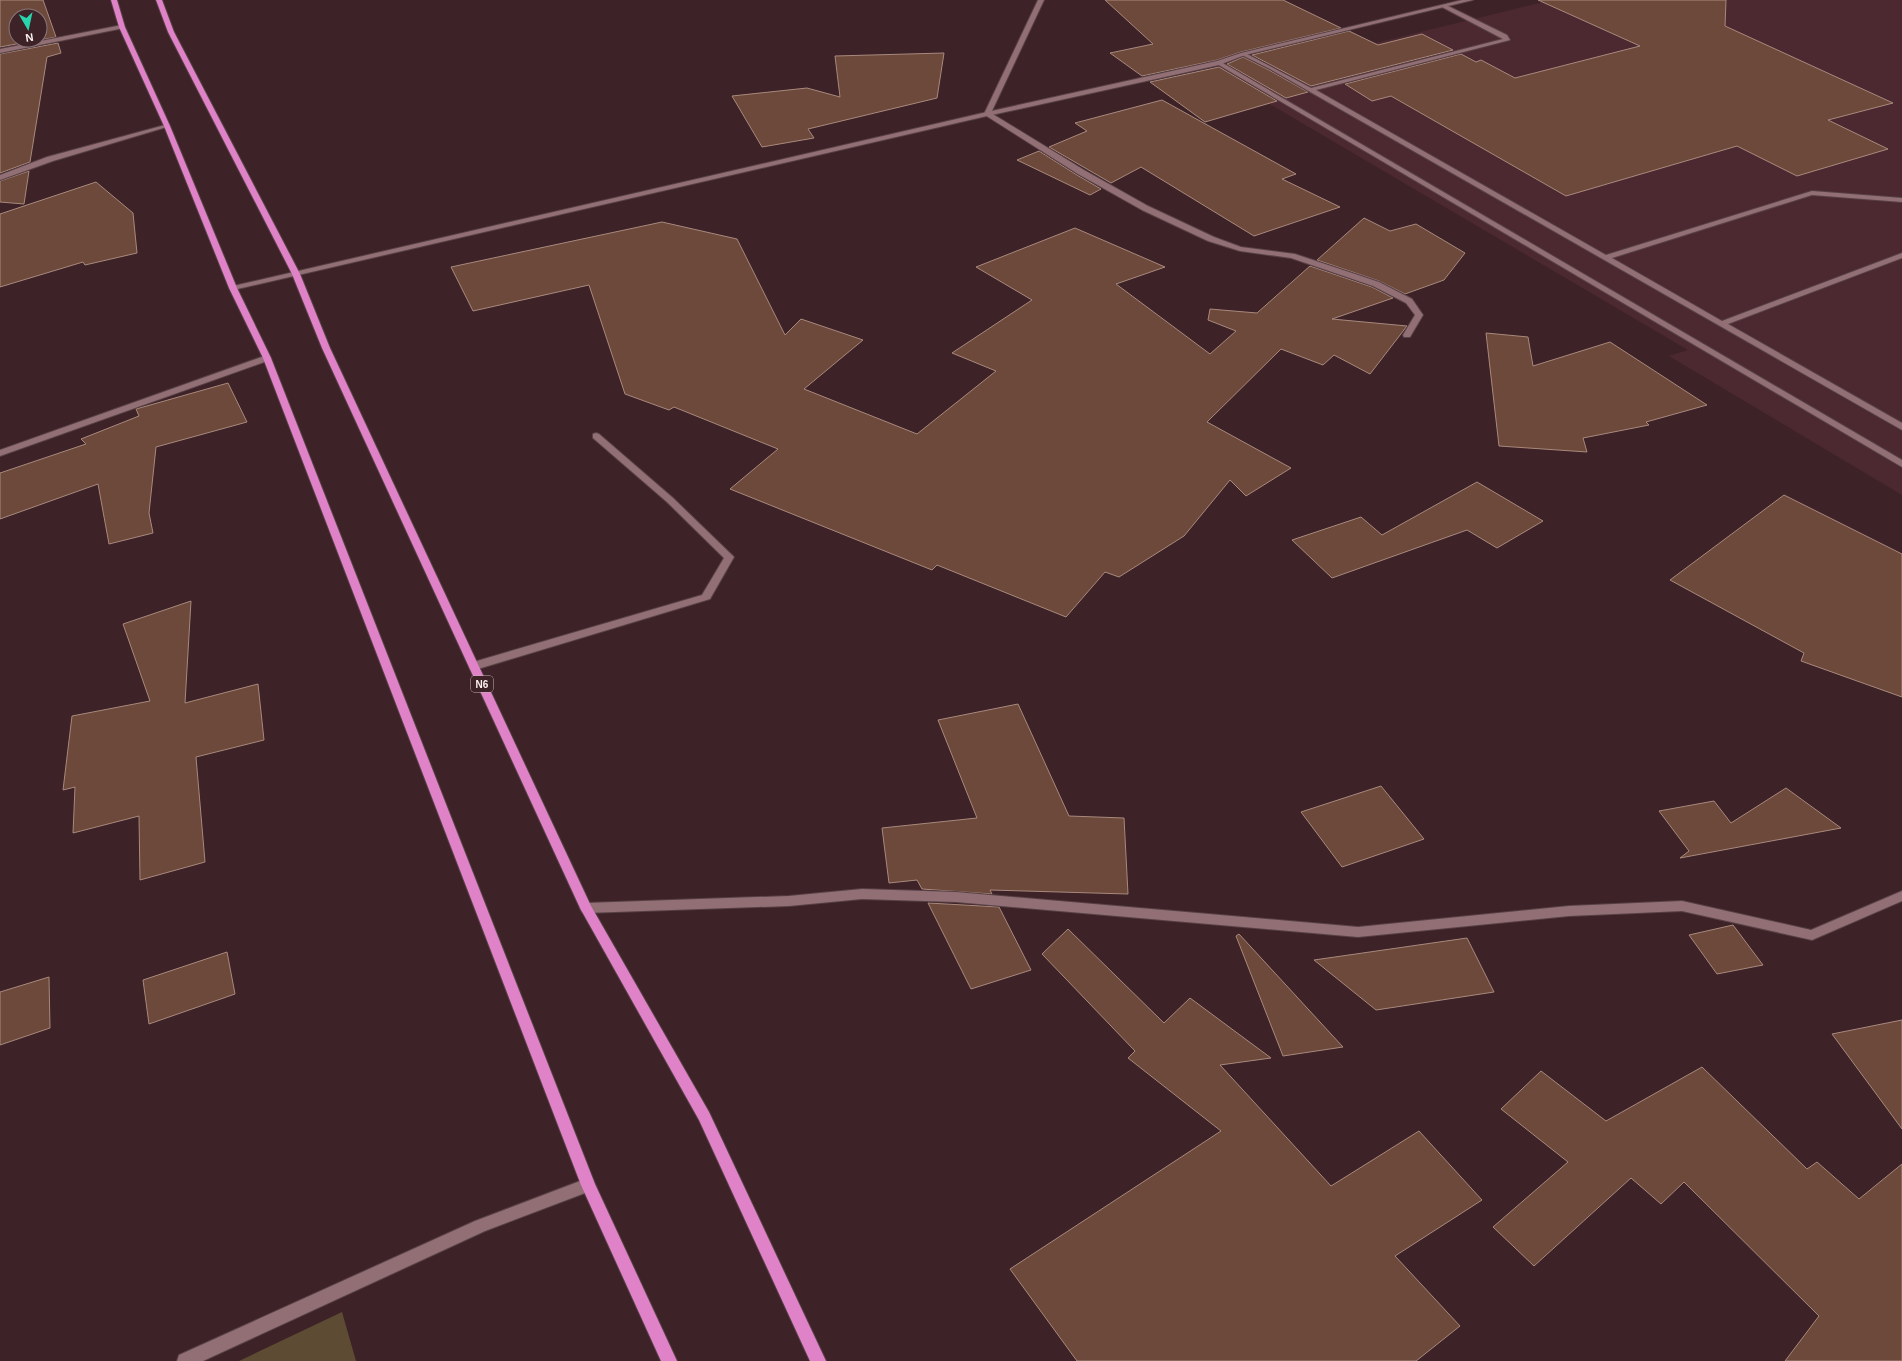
<svg xmlns="http://www.w3.org/2000/svg" width="1902" height="1361" viewBox="0 0 1902 1361" font-family="Arial,sans-serif">
	<rect width="100%" height="100%" fill="#3d2227"/>
	<path fill="#4c2930" d="M1552,0H1902V495L1669,356L1688,350L1227,79Z"/>
	<path fill="#5d4b33" d="M342,1312L356,1361H239Z"/>
	<path fill="#6c493b" stroke="#a9897d" d="M0,0H43L56,37L40,40V16H16V40H38L0,47Z
		M1105,0H1283L1341,28L1241,52L1217,60L1142,76L1110,53L1153,44Z
		M1538,0H1726L1725,26L1893,103L1828,120L1888,149L1797,176L1737,146L1566,196L1391,96L1372,101L1345,84L1461,54L1476,62L1481,60L1515,78L1640,46Z
		M1349,31L1378,45L1422,34L1453,50L1311,86L1252,55Z
		M58,43L61,53L47,57L30,162L0,173V54Z
		M944,53L937,98L808,129L814,138L762,147L732,96L807,88L840,97L835,56Z
		M1243,57L1269,70L1308,92L1286,98L1227,64Z
		M1219,67L1277,101L1205,122L1150,82Z
		M1162,100L1296,174L1282,179L1340,207L1254,236L1141,167L1111,183L1049,147L1087,131L1075,123Z
		M1039,151L1077,175L1101,189L1090,195L1017,160Z
		M29,171L24,204L0,202V181Z
		M96,182L133,213L137,253L85,265L83,262L0,287V214Z
		M1364,218L1390,231L1416,224L1465,253L1444,280L1405,294L1379,281L1317,260Z
		M662,222L737,239L785,335L801,319L863,340L804,389L917,434L996,371L952,353L1032,300L976,267L1075,228L1165,267L1116,284L1210,354L1236,331L1208,320L1210,309L1257,313L1310,266L1372,287L1393,298L1332,319L1407,326L1370,374L1334,355L1323,365L1281,349L1207,422L1291,468L1246,496L1230,480L1184,536L1119,577L1105,572L1066,617L937,565L932,570L730,489L778,449L674,407L669,410L625,394L589,285L473,311L451,267Z
		M1486,333L1528,337L1533,366L1610,342L1707,405L1646,422L1649,425L1583,438L1587,452L1499,446Z
		M228,383L247,422L156,447L149,513L153,533L109,544L98,484L0,519V473L86,444L81,439L139,416L136,409Z
		M1477,482L1543,521L1497,548L1467,530L1332,578L1292,540L1361,517L1382,535Z
		M1784,495L1902,554V697L1801,661L1804,653L1670,580Z
		M191,601L185,703L258,684L264,740L196,757L205,862L140,880L139,816L73,833L75,787L63,790L72,716L150,701L123,624Z
		M1018,704L1069,816L1124,818L1128,894L990,890L992,894L922,889L917,880L889,883L882,828L977,818L938,720Z
		M1381,786L1424,839L1342,867L1301,812Z
		M1786,788L1841,828L1680,858L1689,851L1659,811L1714,801L1731,823Z
		M928,903L999,907L1031,970L971,989Z
		M1733,925L1763,965L1717,974L1689,935Z
		M1068,929L1164,1023L1190,998L1271,1058L1220,1065L1331,1186L1419,1131L1482,1200L1395,1256L1460,1326L1416,1361H1077L1010,1269L1221,1131L1128,1058L1135,1051L1042,954Z
		M1239,934L1343,1047L1283,1056L1236,936Z
		M1467,938L1494,992L1376,1010L1314,960Z
		M227,952L235,994L149,1024L143,980Z
		M49,977L50,1028L0,1045V992Z
		M1902,1020V1129L1832,1034Z
		M1702,1067L1807,1169L1817,1162L1859,1199L1902,1164V1361H1785L1819,1316L1684,1182L1661,1204L1631,1178L1534,1266L1493,1227L1568,1162L1501,1109L1541,1071L1606,1121Z"/>
	<g fill="none" stroke-linecap="round" stroke-linejoin="round">
		<g stroke="#574146" stroke-width="2">
			<path id="service" d="M1442,5H1446L1507,35L1510,40L1316,90L1606,255L1812,191L1902,198V202L1812,195L1612,258L1722,321L1902,253V258L1728,324L1902,423V430L1270,69L1240,54L1245,53L1311,88L1503,39L1442,7Z
				M1217,62H1221L1902,460V467L1217,64Z
				M596,433L599,434L673,498L734,557L710,599L478,669H470L469,666L470,663L702,595L724,558L667,502L593,438V434Z"/>
		</g>
		<g stroke="#574146" stroke-width="2">
			<path id="minor" d="M1038,0H1044L991,113L1084,170L1148,206L1214,237L1241,247L1295,254L1379,282L1412,299L1423,315L1410,337H1404L1403,335L1415,315L1406,303L1373,286L1291,258L1240,251L1208,241L1142,210L1078,174L985,115L984,114Z
				M122,25L124,26V28L0,53V49Z
				M165,125L170,126L53,161L0,180V175L47,157Z
				M267,355L271,358L270,360L0,456V450Z
				M862,889L956,892L1358,927L1569,906L1682,901L1811,930L1902,891V901L1812,940L1682,911L1569,916L1358,937L956,902L862,899L789,906L586,913L582,912L580,908L582,904L586,903L789,896Z
				M588,1178L593,1180L595,1185L593,1190L485,1231L203,1361H177L179,1355L475,1221Z"/>
		</g>
		<g stroke="#574146" stroke-width="2">
			<path id="tertiary" d="M1462,0H1473L1245,55L1219,65L987,116L233,290L229,288L233,286L987,112L1217,61L1241,53Z"/>
		</g>
		<g stroke="#574146" stroke-width="2">
			<path id="trunk" d="M111,0H117L125,27L170,126L237,288L271,358L595,1184L677,1361H661L581,1185L263,358L229,288L164,126L119,27Z
				M156,0H162L174,32L300,274L330,348L591,906L709,1112L826,1361H810L699,1120L580,908L322,348L292,274L168,32Z"/>
		</g>
		<use href="#service" fill="#916f74" fill-rule="evenodd"/>
		<use href="#minor" fill="#916f74" fill-rule="evenodd"/>
		<use href="#tertiary" fill="#916f74" fill-rule="evenodd"/>
		<use href="#trunk" fill="#e082c7" fill-rule="evenodd"/>
	</g>
	<g text-anchor="middle" stroke-width="4" stroke-linejoin="round" paint-order="stroke">
		<rect fill="#3d2227" stroke="#c3b3b6" stroke-width="1" x="471" y="676" width="22" height="16" rx="3"/>
		<g font-size="10" font-weight="bold" fill="#fdf1f3">
			<text x="482" y="688">N6</text>
		</g>
	</g>
	<g transform="translate(28 28) rotate(171)"><circle r="19" fill="#3d2227" stroke="#8a7579"/>
	<path d="M0-3L7 15L0 10L-7 15Z" fill="#29d5ad"/>
	<text y="-6" font-size="11" font-weight="bold" text-anchor="middle" fill="#fdf1f3">N</text>
	</g>
</svg>
